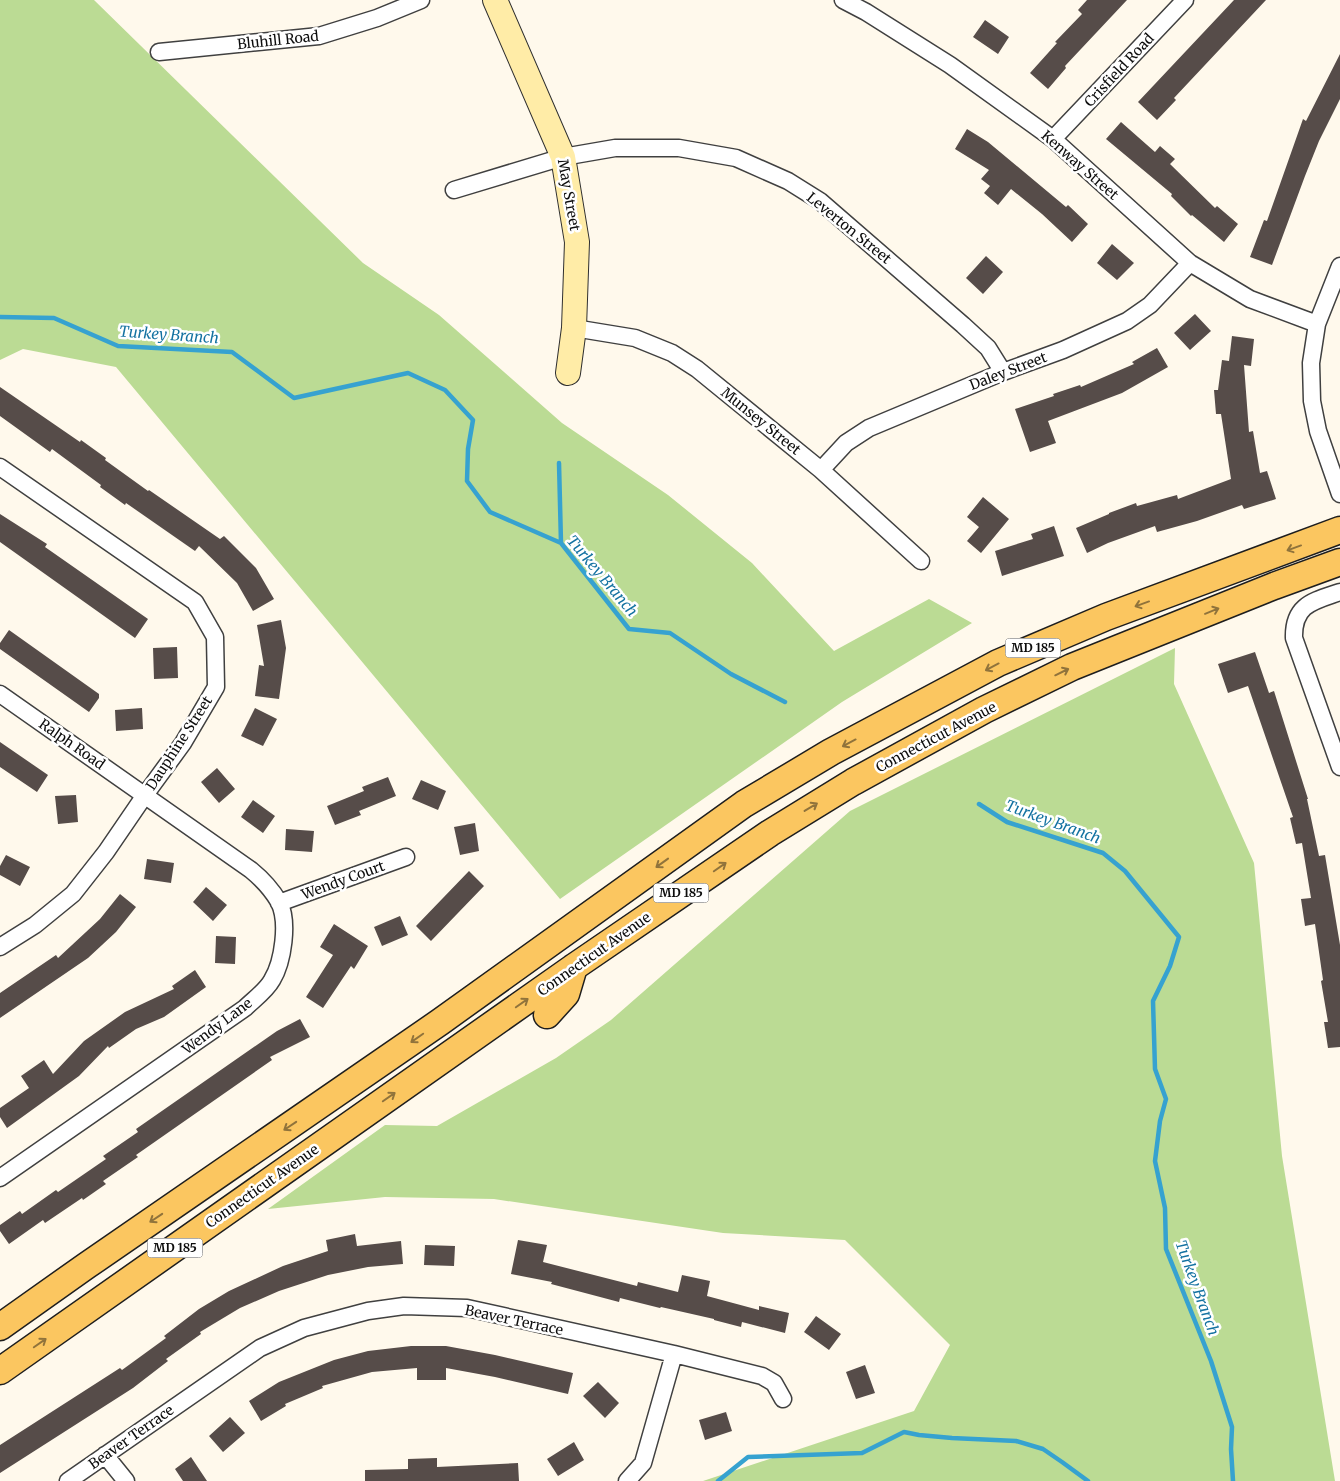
<svg xmlns="http://www.w3.org/2000/svg" width="1340" height="1481" viewBox="0 0 1340 1481" font-family="Merriweather,serif">
	<rect width="100%" height="100%" fill="#fff9ec"/>
	<path fill="#bbdb94" d="M0,0H94L363,263L439,315L562,423L668,495L752,563L834,651L929,599L972,623L842,702L560,899L116,367L23,349L0,360Z
		M1175,648L1174,684L1254,863L1282,1156L1335,1481H703L914,1411L950,1345L845,1240L723,1233L494,1199L385,1197L268,1209L385,1125L437,1126L556,1058L611,1020L850,811Z"/>
	<g fill="none" stroke-linecap="round" stroke-linejoin="round">
		<path stroke="#36a2d0" stroke-width="4.5" d="M0,317L54,318L118,346L232,352L294,398L408,373L445,390L473,420L468,449L467,481L490,512L561,543L629,629L670,633L731,674L785,702
			M559,463L561,543
			M979,804L1007,822L1103,853L1125,871L1179,937L1170,966L1153,1001L1155,1069L1166,1099L1160,1121L1155,1161L1165,1208L1166,1249L1211,1361L1232,1427L1231,1449L1233,1481
			M718,1481L748,1457L862,1453L904,1432L919,1435L952,1438L1016,1441L1043,1449L1062,1462L1088,1481"/>
	</g>
	<path fill="#564c49" d="M1087,0H1127L1065,66L1066,68L1048,89L1030,73L1057,43L1055,42L1082,14L1078,10Z
		M1234,0H1266L1174,98L1176,100L1157,120L1138,102Z
		M985,20L1009,37L998,54L973,37Z
		M1340,54V99L1319,141L1305,176L1272,265L1250,257L1264,220L1267,221L1303,119L1306,121Z
		M1121,122L1155,152L1160,146L1175,159L1170,164L1215,208L1217,206L1238,224L1224,242L1192,215L1191,216L1171,196L1172,194L1106,139Z
		M967,129L988,142L1066,207L1068,205L1088,224L1072,242L1042,214L1011,189L998,205L984,193L990,186L981,179L989,170L955,149Z
		M1112,244L1134,263L1117,280L1097,263Z
		M986,256L1003,272L983,294L966,278Z
		M1195,314L1211,331L1190,350L1174,333Z
		M1232,336L1254,339L1251,366L1244,365L1249,432L1253,431L1260,473L1267,471L1276,499L1244,509L1242,505L1197,521L1157,532L1155,526L1108,543L1087,553L1076,528L1109,514V513L1136,503L1137,506L1177,495L1178,499L1231,479L1221,414H1216L1214,390H1218L1222,360L1229,361Z
		M1157,348L1168,367L1122,393L1048,421L1056,443L1030,452L1015,409L1054,396L1053,394L1080,385L1081,387L1134,364L1132,362Z
		M0,387L80,442L81,440L106,458L105,460L148,491L149,490L220,539L224,536L256,568L274,599L253,611L237,583L199,546L195,551L126,503L125,505L100,487L101,485L52,449L50,452L0,416Z
		M983,497L1009,519L981,553L967,541L979,527L967,517Z
		M0,514L47,544L45,547L148,619L135,638L0,542Z
		M1054,526L1064,556L1002,576L995,551L1033,539L1031,534Z
		M281,620L286,648L279,699L255,696L259,665L264,666L257,625Z
		M9,630L99,694V698L89,712L0,649V643Z
		M177,647L178,678L154,679L153,648Z
		M1255,652L1269,693L1274,691L1308,799H1307L1319,856L1325,855L1340,945V1047L1328,1048L1324,1022H1328L1321,981L1323,980L1315,924L1305,926L1301,899L1311,898L1302,843L1296,844L1290,818L1293,817L1248,686L1228,693L1218,664Z
		M142,708L143,729L116,731L115,710Z
		M255,708L277,719L263,746L241,736Z
		M0,742L48,775L37,792L0,767Z
		M217,768L235,789L219,803L201,782Z
		M388,777L396,796L359,811L361,815L335,825L327,806L364,791L362,787Z
		M421,780L446,791L438,810L412,799Z
		M76,795L78,822L58,824L55,796Z
		M253,800L275,816L263,833L241,817Z
		M475,823L479,851L460,855L454,827Z
		M286,829L314,831L312,852L285,850Z
		M6,855L30,867L20,886L0,875V866Z
		M147,859L174,863L171,883L144,879Z
		M469,871L484,886L431,941L416,926Z
		M206,887L227,905L213,921L193,902Z
		M120,894L136,907L116,932L88,958L0,1018V993L56,955L58,958L100,919Z
		M400,916L408,935L382,946L374,927Z
		M334,924L368,946L354,969L351,966L323,1008L306,997L333,955L320,947Z
		M216,936L236,937L235,964L215,963Z
		M195,970L206,987L164,1017L136,1029L109,1048L108,1046L79,1076L7,1128L0,1117V1108L29,1088L21,1076L44,1060L53,1074L84,1041L125,1012L174,989L172,986Z
		M300,1019L310,1037L270,1057L272,1060L136,1155L138,1157L103,1181L106,1184L83,1200L82,1198L45,1223L43,1220L9,1244L0,1231V1225L20,1211L22,1214L56,1190L58,1192L106,1159L103,1156L138,1132L136,1129L277,1031Z
		M355,1234L357,1246L401,1241L403,1264L368,1267L328,1275L279,1291L240,1308L200,1332L201,1334L166,1359L168,1361L133,1388L0,1473V1445L120,1368L122,1370L166,1338L164,1336L199,1309L229,1291L283,1266L328,1251L326,1240Z
		M518,1240L547,1245L543,1262L637,1286L638,1282L678,1292L682,1275L710,1281L707,1296L759,1310V1306L789,1313L785,1333L742,1322L741,1327L714,1320V1319L661,1307L660,1308L620,1298L619,1302L551,1284L552,1282L511,1274Z
		M425,1245L455,1246L454,1266L424,1265Z
		M816,1316L841,1334L829,1350L804,1332Z
		M411,1346H446L495,1355L573,1373L568,1394L495,1377L446,1368V1380H417V1368L372,1372L322,1386L323,1388L285,1404L286,1406L261,1421L249,1401L279,1382L334,1360L368,1351Z
		M865,1365L875,1393L856,1399L846,1372Z
		M598,1382L619,1403L605,1418L583,1396Z
		M726,1412L732,1431L705,1440L699,1420Z
		M230,1417L245,1433L223,1452L209,1436Z
		M574,1442L584,1460L558,1476L547,1459Z
		M191,1457L207,1481H183L175,1469Z
		M437,1458V1467L518,1463L519,1481H365V1470L408,1469V1459Z"/>
	<g fill="none" stroke-linecap="round" stroke-linejoin="round">
		<g stroke="#404040" stroke-width="19">
			<path id="street" d="M843,0L866,12L950,65L1053,139L1190,263L1250,299L1317,324
				M159,52L319,36L377,18L421,0
				M1053,139L1185,0
				M454,190L563,157L615,148H679L736,158L788,181L820,201L963,325L988,348L1003,372
				M1340,266L1317,324L1311,363L1312,401L1318,431L1340,494
				M574,328L635,338L672,353L697,369L821,470L921,561
				M0,467L195,602L215,637L216,687L183,743L145,795L106,852L73,894L35,925L0,947
				M821,470L846,443L869,428L1003,372L1063,350L1127,321L1150,305L1190,263
				M1340,592C1314,601 1293,604 1294,638L1340,767
				M0,694L251,870C262,879 272,890 279,902C289,922 283,962 272,980C266,991 253,1000 245,1008L0,1178
				M279,903L406,857
				M105,1455L126,1481
				M68,1481L260,1348L304,1328L368,1311L404,1306L467,1308L674,1354L762,1376L774,1383L783,1399
				M627,1481L643,1463L674,1354"/>
		</g>
		<g stroke="#2f2f2f" stroke-width="26">
			<path id="secondary" d="M495,0L563,157L577,242L574,328L568,373"/>
		</g>
		<g stroke="#1e1e1e" stroke-width="29">
			<path id="primary" d="M547,1015L566,994L574,967
				M0,1327L86,1266L440,1022L744,804L831,752L998,663L1106,617L1340,530
				M0,1371L574,967L770,833L853,782L984,710L1072,667L1274,586L1340,562"/>
		</g>
		<use href="#street" stroke="#fff" stroke-width="16"/>
		<use href="#secondary" stroke="#ffeca7" stroke-width="24"/>
		<use href="#primary" stroke="#fbc660" stroke-width="26"/>
	</g>
	<defs><path id="oneway-shaft" d="M-6 0H5M1.5-3L5.5 0L1.5 3" fill="none" stroke-width="1.6" stroke-linecap="round" stroke-linejoin="round" transform="scale(1.25)"/></defs>
	<g stroke="#90733b">
		<use href="#oneway-shaft" transform="translate(1294 548) rotate(160)"/>
		<use href="#oneway-shaft" transform="translate(1142 604) rotate(160)"/>
		<use href="#oneway-shaft" transform="translate(1212 611) rotate(-22)"/>
		<use href="#oneway-shaft" transform="translate(992 667) rotate(152)"/>
		<use href="#oneway-shaft" transform="translate(1062 672) rotate(-26)"/>
		<use href="#oneway-shaft" transform="translate(849 743) rotate(152)"/>
		<use href="#oneway-shaft" transform="translate(811 807) rotate(-31)"/>
		<use href="#oneway-shaft" transform="translate(662 863) rotate(144)"/>
		<use href="#oneway-shaft" transform="translate(720 867) rotate(-35)"/>
		<use href="#oneway-shaft" transform="translate(522 1003) rotate(-35)"/>
		<use href="#oneway-shaft" transform="translate(417 1038) rotate(145)"/>
		<use href="#oneway-shaft" transform="translate(389 1097) rotate(-35)"/>
		<use href="#oneway-shaft" transform="translate(290 1126) rotate(146)"/>
		<use href="#oneway-shaft" transform="translate(156 1218) rotate(146)"/>
		<use href="#oneway-shaft" transform="translate(40 1343) rotate(-35)"/>
	</g>
	<g text-anchor="middle" stroke-width="5" stroke-linejoin="round" paint-order="stroke">
		<g fill="#fff" stroke="#565656" stroke-width="1">
			<rect x="1005.5" y="638.5" width="55" height="19" rx="4"/>
			<rect x="653.5" y="883.5" width="55" height="19" rx="4"/>
			<rect x="147.5" y="1238.5" width="55" height="19" rx="4"/>
		</g>
		<g font-size="12" font-weight="bold" fill="#0d0d0d">
			<text x="1033" y="652">MD 185</text>
			<text x="681" y="897">MD 185</text>
			<text x="175" y="1252">MD 185</text>
		</g>
		<g font-size="14" fill="#0d0d0d" stroke="#fff">
			<text transform="translate(278 40) rotate(-6)" y="5">Bluhill Road</text>
			<text transform="translate(1119 70) rotate(-47)" y="5">Crisfield Road</text>
			<text transform="translate(1080 165) rotate(41)" y="5">Kenway Street</text>
			<text transform="translate(569 195) rotate(80)" y="5">May Street</text>
			<text transform="translate(849 228) rotate(39)" y="5">Leverton Street</text>
			<text transform="translate(1008 371) rotate(-21)" y="5">Daley Street</text>
			<text transform="translate(761 421) rotate(39)" y="5">Munsey Street</text>
			<text transform="translate(936 737) rotate(-28)" y="5">Connecticut Avenue</text>
			<text transform="translate(179 743) rotate(-57)" y="5">Dauphine Street</text>
			<text transform="translate(72 744) rotate(35)" y="5">Ralph Road</text>
			<text transform="translate(343 880) rotate(-20)" y="5">Wendy Court</text>
			<text transform="translate(594 954) rotate(-35)" y="5">Connecticut Avenue</text>
			<text transform="translate(217 1026) rotate(-37)" y="5">Wendy Lane</text>
			<text transform="translate(262 1186) rotate(-35)" y="5">Connecticut Avenue</text>
			<text transform="translate(514 1320) rotate(12)" y="5">Beaver Terrace</text>
			<text transform="translate(131 1437) rotate(-35)" y="5">Beaver Terrace</text>
		</g>
		<g font-size="15" font-style="italic" fill="#1472a1" stroke="#fff">
			<text transform="translate(169 335) rotate(4)" y="5">Turkey Branch</text>
			<text transform="translate(602 576) rotate(50)" y="5">Turkey Branch</text>
			<text transform="translate(1053 822) rotate(20)" y="5">Turkey Branch</text>
			<text transform="translate(1197 1288) rotate(70)" y="5">Turkey Branch</text>
		</g>
	</g>
</svg>
